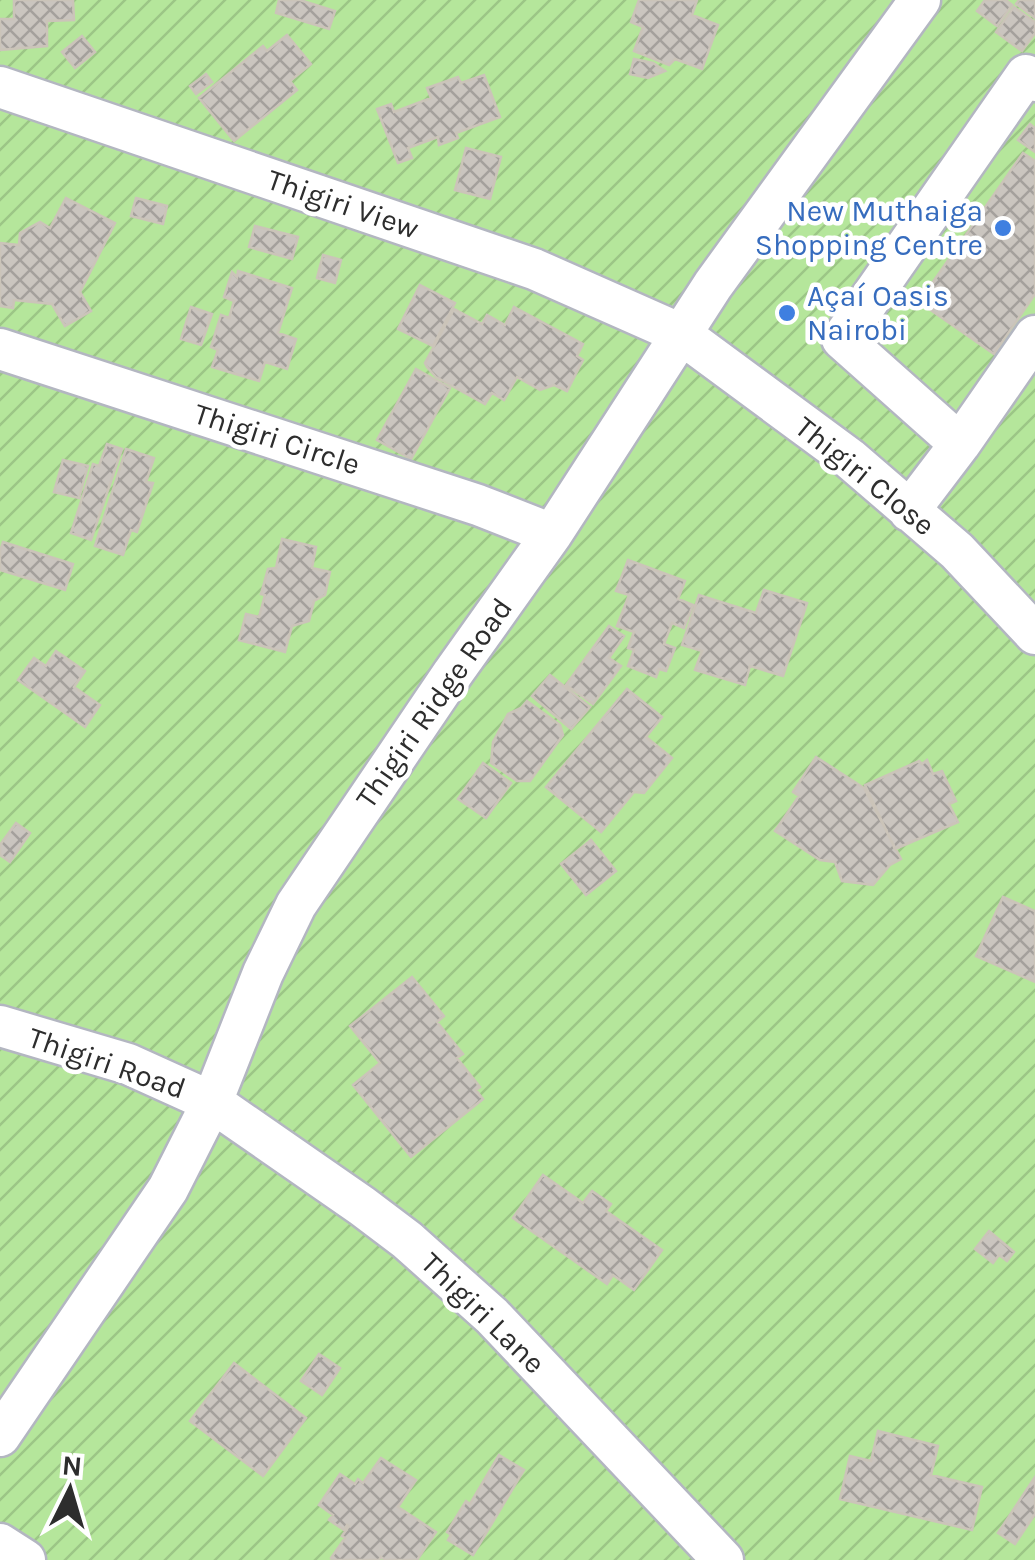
<svg xmlns="http://www.w3.org/2000/svg" width="1035" height="1560" viewBox="0 0 1035 1560" font-family="Karla,sans-serif">
	<defs>
		<pattern id="garden-furrows" width="10" height="10" patternUnits="userSpaceOnUse" patternTransform="scale(2.5)"><rect width="10" height="10" fill="#b5e69b"/><path d="M-1 1l2-2M0 10L10 0M9 11l2-2" fill="none" stroke="#9cc686"/></pattern>
		<pattern id="building-cross-hatch" width="8" height="8" patternUnits="userSpaceOnUse" patternTransform="scale(2.5)"><rect width="8" height="8" fill="#cac5bf"/><path d="M0 0l8 8M0 8l8-8" fill="none" stroke="#a4a09c"/></pattern>
	</defs>
	<rect width="100%" height="100%" fill="#efe8e0"/>
	<path fill="url(#garden-furrows)" d="M0,0H1035V1560H0Z"/>
	<path fill="url(#building-cross-hatch)" stroke="#cbc4b9" stroke-width="2.5" d="M14,0H73L74,20L47,21V46L0,50V19H14Z
		M279,0H300L335,11L329,29L276,13Z
		M639,0H697L692,15L718,25L702,69L675,59L669,65L634,51L643,27L631,22Z
		M985,0H1006L1012,5L997,26L977,11Z
		M1019,0H1035V18L1016,4Z
		M1014,7L1035,22V33L1022,51L996,32Z
		M287,35L311,64L290,81L297,90L234,141L199,98L263,46L267,51Z
		M82,36L95,52L75,68L62,52Z
		M634,59L653,63L665,71L648,78L630,74Z
		M206,74L212,82L196,94L190,86Z
		M484,75L500,117L456,133L458,138L439,145L438,137L408,148L412,158L398,163L377,109L391,104L394,112L431,98L427,88L458,77L461,83Z
		M1030,124L1035,128V152L1018,140Z
		M466,148L501,157L490,199L455,190Z
		M1023,153L1035,161V294L994,354L919,302Z
		M66,198L115,223L80,292L91,311L65,326L52,304L14,300L13,308L0,306V243L19,245L20,233L40,222L50,228Z
		M136,198L167,206L163,224L131,216Z
		M255,226L298,237L292,259L249,247Z
		M323,255L341,260L335,283L317,278Z
		M238,271L292,288L278,333L296,339L287,369L265,362L259,381L212,367L218,350L211,347L221,315L229,318L234,301L224,297L232,272L237,277Z
		M420,285L455,303L433,346L398,329Z
		M191,307L212,314L201,345L181,339Z
		M514,307L583,344L577,356L583,360L567,391L554,385L540,390L517,377L504,400L492,393L485,404L436,377L427,367L425,363L454,309L482,324L487,315L505,325Z
		M416,369L450,388L411,459L377,440Z
		M107,444L122,449L91,540L71,533L93,464L99,466Z
		M126,449L154,458L146,482L153,483L137,532L131,530L123,555L95,546Z
		M63,460L88,466L79,498L54,492Z
		M282,539L316,547L312,568L330,572L325,595L314,601L309,621L292,626L285,652L239,640L246,614L259,617L265,595L261,594L268,569L276,568Z
		M3,542L73,564L65,590L0,570V551Z
		M628,560L685,581L678,599L693,605L684,628L672,623L664,644L675,648L666,671L659,669L656,677L628,666L634,650L628,648L634,632L617,626L629,595L616,591Z
		M764,590L807,603L783,676L750,666L745,685L695,670L702,651L682,645L699,595L756,613Z
		M609,626L624,636L609,658L621,666L593,704L566,685Z
		M56,651L85,671L74,687L100,705L85,727L18,680L34,658L46,666Z
		M550,675L590,707L571,729L532,696Z
		M627,689L662,717L646,737L672,758L644,793L634,792L601,832L546,787Z
		M527,701L560,725L563,735L530,781H517L491,763L493,742L508,714L521,708Z
		M816,757L864,788L901,859L890,865L873,885L842,881L835,862L820,860L775,831L799,796L793,792Z
		M927,760L933,774L942,771L956,801L949,804L958,822L895,849L865,785L919,761L922,764Z
		M483,763L511,783L486,818L458,799Z
		M16,823L30,833L10,862L0,855V845Z
		M591,840L616,871L586,895L561,864Z
		M1003,897L1035,911V982L976,956Z
		M412,977L444,1016L437,1022L463,1054L457,1058L480,1087L476,1090L483,1099L411,1157L353,1085L380,1063L350,1026Z
		M543,1175L583,1203L592,1191L611,1204L606,1211L662,1250L634,1290L613,1275L607,1284L513,1218Z
		M989,1231L1014,1252L1007,1261L999,1255L993,1263L975,1249Z
		M319,1354L340,1368L322,1395L301,1381Z
		M234,1363L306,1418L263,1476L190,1421Z
		M878,1431L938,1446L931,1475L982,1487L972,1530L840,1499L850,1456L871,1461Z
		M499,1455L524,1470L473,1555L448,1540L451,1535L447,1532L466,1501L470,1504Z
		M381,1458L416,1480L398,1507L436,1532L417,1560H385L381,1557L379,1560H333L331,1558L345,1538L342,1536L349,1526L347,1525L344,1530L329,1520L333,1515L319,1505L340,1474L355,1484L358,1479L363,1483Z
		M1035,1477V1514L1015,1544L998,1533Z"/>
	<g fill="none" stroke-linecap="round" stroke-linejoin="round">
		<g stroke="#b3b6c1" stroke-width="45">
			<path id="minor" d="M0,87L534,269L681,334L849,458L957,551L1035,634
				M0,349L478,505L552,534
				M960,444L842,339L1026,75L1035,81
				M909,511L960,444L1035,336
				M0,1026L128,1064L212,1102L362,1206L407,1240L492,1316L723,1560
				M0,1436L168,1189L212,1102L263,973L296,905L453,673L552,534L713,285L920,0
				M0,1544L25,1560"/>
		</g>
		<use href="#minor" stroke="#fff" stroke-width="40"/>
	</g>
	<g fill="#3f7fe0" stroke="#fff" stroke-width="4">
		<circle cx="1003" cy="228" r="10"/>
		<circle cx="787" cy="313" r="10"/>
	</g>
	<g text-anchor="middle" stroke-width="9" stroke-linejoin="round" paint-order="stroke">
		<g font-size="30" fill="#2d2d2d" stroke="#fff">
			<text transform="translate(343 204) rotate(19)" y="10">Thigiri View</text>
			<text transform="translate(277 439) rotate(18)" y="10">Thigiri Circle</text>
			<text transform="translate(865 476) rotate(39)" y="10">Thigiri Close</text>
			<text transform="translate(434 703) rotate(-55)" y="10">Thigiri Ridge Road</text>
			<text transform="translate(107 1063) rotate(19)" y="10">Thigiri Road</text>
			<text transform="translate(483 1313) rotate(44)" y="10">Thigiri Lane</text>
		</g>
		<g font-size="30" fill="#366cbe" stroke="#fff" text-anchor="end">
			<text x="983" y="221">New Muthaiga<tspan x="983" dy="34">Shopping Centre</tspan></text>
			<text x="807" y="306" text-anchor="start">Açaí Oasis<tspan x="807" dy="34">Nairobi</tspan></text>
		</g>
	</g>
	<g transform="translate(70 1490) rotate(5)" stroke="#ffffff" stroke-width="8" paint-order="stroke">
	<path d="M0-8L18 38L0 25L-18 38Z" fill="#2d2d2d"/>
	<text y="-15" font-size="28" font-weight="bold" text-anchor="middle" fill="#2d2d2d">N</text>
	</g>
</svg>
